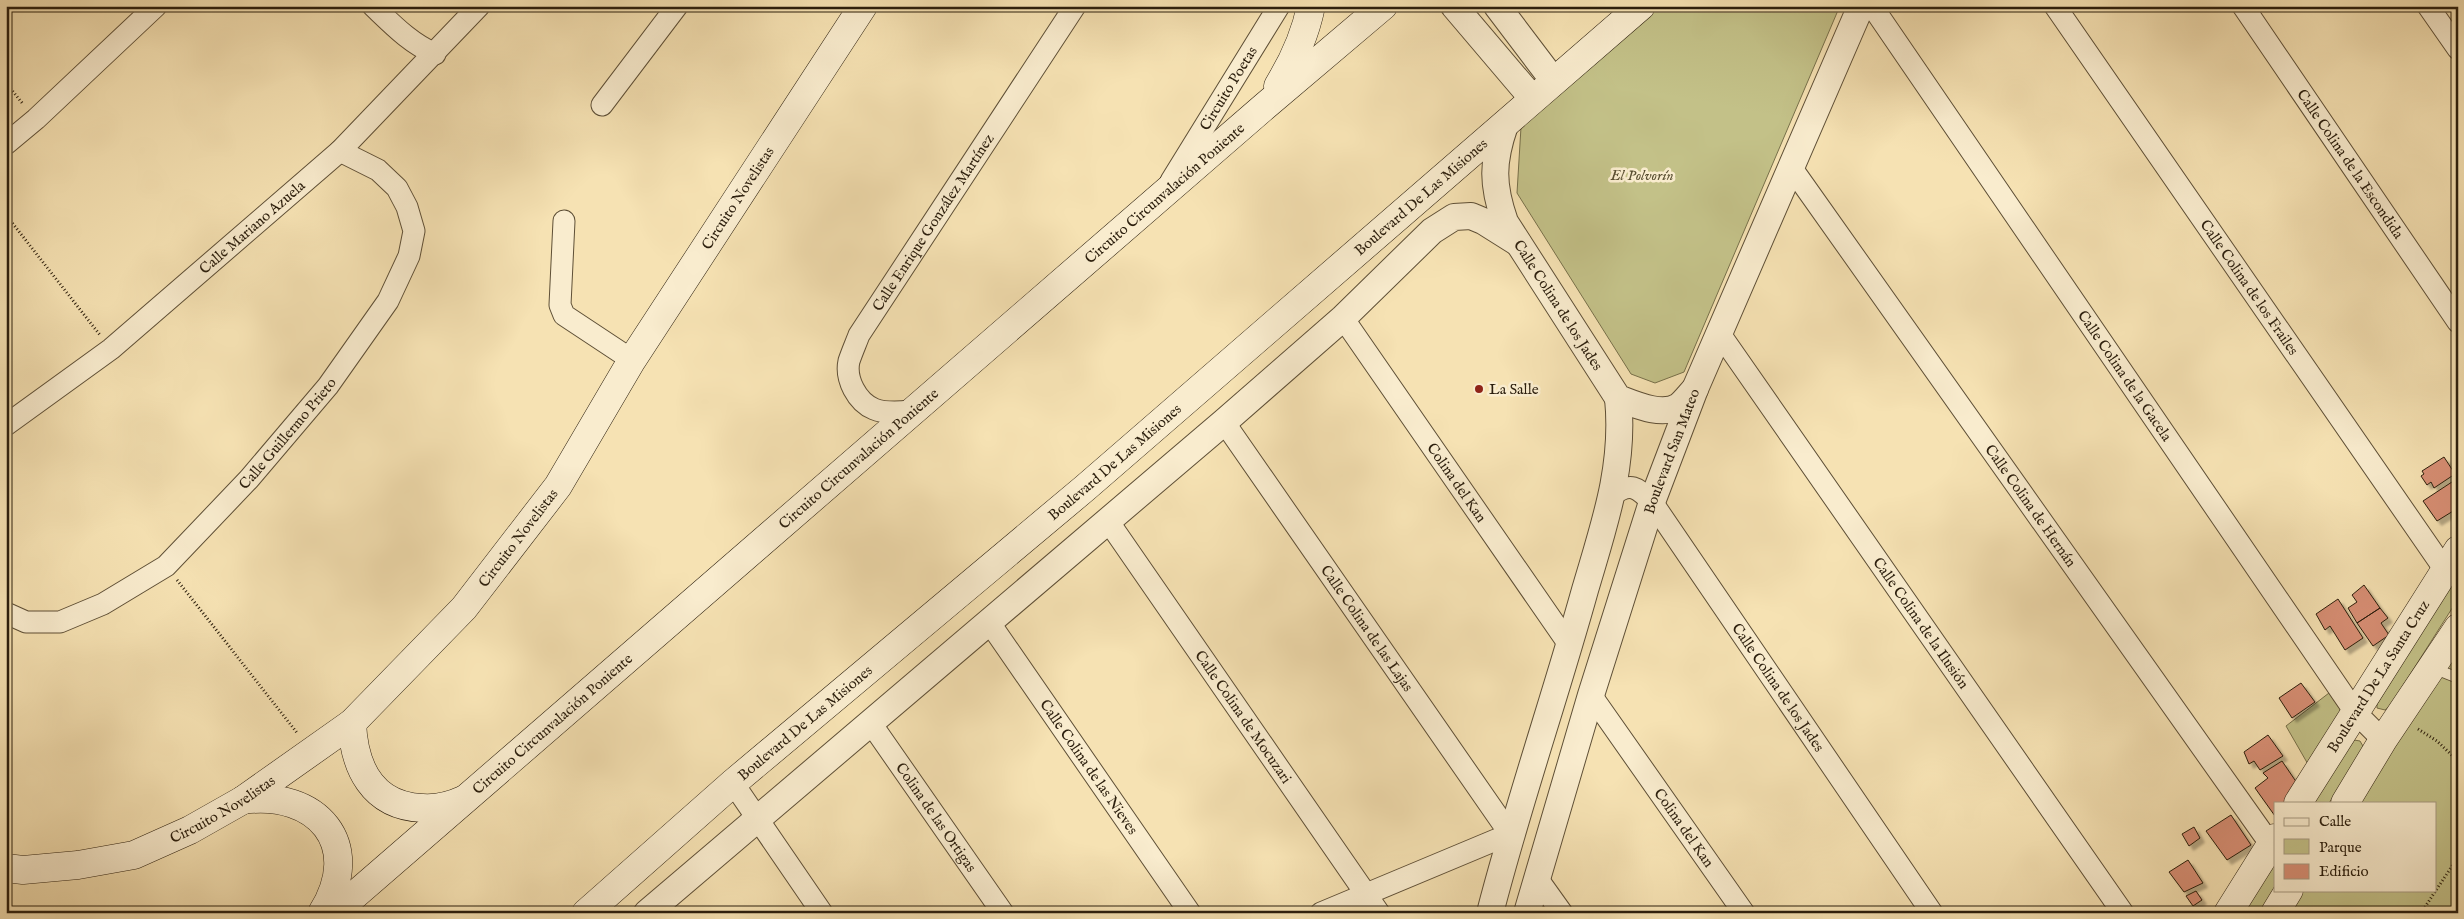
<svg xmlns="http://www.w3.org/2000/svg" width="2464" height="919" viewBox="0 0 2464 919" font-family="'IM FELL English',serif">
	<defs>
		<filter id="shadow"><feDropShadow dx="4.5" dy="4.5" stdDeviation="1" flood-color="#0004"/></filter>
	</defs>
	<rect width="100%" height="100%" fill="#f6e2b3"/>
	<filter id="stains"><feTurbulence type="fractalNoise" baseFrequency=".004" numOctaves="4"/><feColorMatrix values="0 0 0 0 .2 0 0 0 0 .09 0 0 0 0 .02 0 0 0 .5 -.17"/></filter>
	<radialGradient id="worn" r=".72"><stop offset=".6" stop-color="#630" stop-opacity="0"/><stop offset="1" stop-color="#630" stop-opacity=".3"/></radialGradient>
	<path fill="#c3c188" stroke="#77704a" d="M1659,6L1839,8L1684,372L1655,383L1631,374L1517,193L1521,127Z
		M2458,574V599L2390,706L2385,710L2377,708V704Z
		M2458,636V913H2286L2300,890H2435V803H2355Z
		M2329,693L2342,712L2309,766L2286,726Z
		M2354,740L2360,741L2364,748L2329,803H2312Z
		M2275,860V889L2260,913H2242Z"/>
	<path fill="#d88f75" stroke="#2b1e0d" filter="url(#shadow)" d="M2444,457L2455,474L2434,488L2431,482L2427,485L2421,476L2424,474L2422,471Z
		M2458,478V508L2437,521L2423,501Z
		M2364,585L2380,608L2357,623L2348,608L2357,602L2352,595Z
		M2338,599L2363,638L2345,650L2330,626L2325,630L2316,614Z
		M2380,608L2388,618L2381,623L2389,635L2373,646L2357,623Z
		M2301,683L2315,702L2292,718L2279,698Z
		M2268,735L2283,756L2260,770L2254,761L2249,764L2244,752Z
		M2282,761L2297,783L2285,803H2275V816L2255,788L2268,778L2263,773Z
		M2231,815L2251,845L2227,860L2206,831Z
		M2194,827L2200,838L2189,846L2182,834Z
		M2188,860L2203,883L2184,892L2169,872Z
		M2196,891L2202,900L2193,906L2186,896Z"/>
	<g fill="none" stroke-linecap="round" stroke-linejoin="round">
		<g stroke="#5e4f36" stroke-width="12">
			<path id="service" d="M2433,668L2458,678"/>
		</g>
		<g stroke="#5e4f36" stroke-width="23">
			<g id="minor">
				<path d="M373,6C393,25 410,43 435,54"/>
				<path id="s1" d="M1872,6L2355,712L2383,740"/>
				<path id="s2" d="M2055,6L2445,570"/>
				<path id="s3" d="M2243,6L2458,322"/>
				<path d="M2428,6L2458,49"/>
				<path d="M602,105L677,6"/>
				<path d="M6,144L36,119L156,6"/>
				<path id="s4" d="M1791,167L2271,845"/>
				<path id="s5" d="M1171,181L1279,6"/>
				<path d="M564,221L560,305L564,315L632,360"/>
				<path id="s6" d="M1343,318L1570,646"/>
				<path id="s7" d="M1720,334L2123,913"/>
				<path id="s8" d="M913,411C901,412 886,414 874,409C857,402 845,379 849,361C852,352 856,343 859,335L1075,6"/>
				<path id="s9" d="M1224,422L1510,834L1321,913"/>
				<path id="s10" d="M6,425L111,349L340,151L479,6"/>
				<path id="s11" d="M1612,495C1631,482 1637,487 1652,502L1932,913"/>
				<path id="s12" d="M1108,521L1379,913"/>
				<path id="s13" d="M6,613L26,622H60L103,604L166,566L249,479L328,386L388,301L409,256L414,231L407,207L397,188L378,170L340,151"/>
				<path id="s14" d="M989,622L1190,913"/>
				<path id="s15" d="M1591,695L1744,913"/>
				<path id="s16" d="M870,722L1003,913"/>
				<path d="M733,783L822,913"/>
				<path d="M1537,878L1562,913"/>
			</g>
		</g>
		<g stroke="#5e4f36" stroke-width="28">
			<g id="tertiary">
				<path d="M1454,6L1533,99"/>
				<path d="M1497,6L1553,80"/>
				<path id="s17" d="M1505,125C1492,162 1492,185 1505,222L1618,398C1634,404 1662,417 1679,406C1685,401 1690,394 1695,389"/>
				<path d="M647,913L1224,422L1343,318L1432,231L1454,217L1471,216L1483,221L1518,243"/>
				<path d="M1490,913C1518,804 1555,698 1585,590C1604,525 1625,467 1618,398"/>
				<path id="s18" d="M1527,913L1591,695L1652,502L1695,389L1861,6"/>
			</g>
		</g>
		<g stroke="#2b1e0d" stroke-width="29">
			<g id="secondary">
				<path d="M1278,86C1294,60 1305,36 1311,6"/>
				<path d="M352,723C354,767 372,806 422,808C436,809 450,806 463,800"/>
				<path d="M243,800C317,790 365,844 322,913"/>
				<path id="s19" d="M2298,803L2458,550"/>
				<path d="M2345,803L2383,740L2458,628"/>
				<path id="s20" d="M6,868L23,870L78,865L134,855L190,830L243,800L352,723L464,608L558,486L632,360L863,6"/>
				<path id="s21" d="M334,913L1265,106L1383,6"/>
				<path id="s22" d="M586,913L733,783L1085,488L1641,6"/>
				<path d="M2228,913L2275,838"/>
				<path d="M2275,913L2289,890"/>
			</g>
		</g>
		<path stroke="#2b1e0d" stroke-width="3" stroke-dasharray="1 2.5" stroke-linecap="butt" d="M6,83L23,104
			M6,215L100,335
			M177,580L298,734
			M2418,729L2437,741L2458,761
			M2421,913L2458,857"/>
		<use href="#service" stroke="#f9ecce" stroke-width="10"/>
		<use href="#minor" stroke="#f9ecce" stroke-width="21"/>
		<use href="#tertiary" stroke="#f9ecce" stroke-width="26"/>
		<use href="#secondary" stroke="#f9ecce" stroke-width="28"/>
	</g>
	<circle fill="#8f2418" stroke="#f9ecce" stroke-width="2" cx="1479" cy="389" r="5"/>
	<g text-anchor="middle" stroke-width="5" stroke-linejoin="round" paint-order="stroke">
		<g font-size="15" fill="#2b1e0d" stroke="#f9ecce">
			<text dy="5" stroke="none"><textPath href="#s5" startOffset="109">Circuito Poetas</textPath></text>
			<text dy="5" stroke="none"><textPath href="#s3" startOffset="191">Calle Colina de la Escondida</textPath></text>
			<text dy="5" stroke="none"><textPath href="#s21" startOffset="1099">Circuito Circunvalación Poniente</textPath></text>
			<text dy="5" stroke="none"><textPath href="#s22" startOffset="1100">Boulevard De Las Misiones</textPath></text>
			<text dy="5" stroke="none"><textPath href="#s20" startOffset="1039">Circuito Novelistas</textPath></text>
			<text dy="5" stroke="none"><textPath href="#s8" startOffset="260">Calle Enrique González Martínez</textPath></text>
			<text dy="5" stroke="none"><textPath href="#s10" startOffset="316">Calle Mariano Azuela</textPath></text>
			<text dy="5" stroke="none"><textPath href="#s2" startOffset="342">Calle Colina de los Frailes</textPath></text>
			<text dy="5" stroke="none"><textPath href="#s17" startOffset="198">Calle Colina de los Jades</textPath></text>
			<text dy="5" stroke="none"><textPath href="#s1" startOffset="448">Calle Colina de la Gacela</textPath></text>
			<text dy="5" stroke="none"><textPath href="#s13" startOffset="356">Calle Guillermo Prieto</textPath></text>
			<text dy="5" stroke="none"><textPath href="#s18" startOffset="484">Boulevard San Mateo</textPath></text>
			<text dy="5" stroke="none"><textPath href="#s21" startOffset="694">Circuito Circunvalación Poniente</textPath></text>
			<text dy="5" stroke="none"><textPath href="#s22" startOffset="695">Boulevard De Las Misiones</textPath></text>
			<text dy="5" stroke="none"><textPath href="#s6" startOffset="200">Colina del Kan</textPath></text>
			<text dy="5" stroke="none"><textPath href="#s4" startOffset="415">Calle Colina de Hernán</textPath></text>
			<text dy="5" stroke="none"><textPath href="#s20" startOffset="634">Circuito Novelistas</textPath></text>
			<text dy="5" stroke="none"><textPath href="#s7" startOffset="352">Calle Colina de la Ilusión</textPath></text>
			<text dy="5" stroke="none"><textPath href="#s9" startOffset="251">Calle Colina de las Lajas</textPath></text>
			<text dy="5" stroke="none"><textPath href="#s19" startOffset="150">Boulevard De La Santa Cruz</textPath></text>
			<text dy="5" stroke="none"><textPath href="#s11" startOffset="271">Calle Colina de los Jades</textPath></text>
			<text dy="5" stroke="none"><textPath href="#s12" startOffset="238">Calle Colina de Mocuzari</textPath></text>
			<text dy="5" stroke="none"><textPath href="#s22" startOffset="290">Boulevard De Las Misiones</textPath></text>
			<text dy="5" stroke="none"><textPath href="#s21" startOffset="289">Circuito Circunvalación Poniente</textPath></text>
			<text dy="5" stroke="none"><textPath href="#s14" startOffset="176">Calle Colina de las Nieves</textPath></text>
			<text dy="5" stroke="none"><textPath href="#s20" startOffset="229">Circuito Novelistas</textPath></text>
			<text dy="5" stroke="none"><textPath href="#s16" startOffset="116">Colina de las Ortigas</textPath></text>
			<text dy="5" stroke="none"><textPath href="#s15" startOffset="162">Colina del Kan</textPath></text>
		</g>
		<g font-size="15" font-style="italic" fill="#594f32" stroke="#f9ecce">
			<text x="1642" y="180">El Polvorín</text>
		</g>
		<g font-size="15" fill="#2b1e0d" stroke="#f9ecce" text-anchor="start">
			<text x="1489" y="394">La Salle</text>
		</g>
	</g>
	<rect width="2464" height="919" fill="none" stroke="#f6e2b3" stroke-width="25"/>
	<rect x="8" y="8" width="2449" height="904" fill="none" stroke="#2b1e0d" stroke-width="2.5"/>
	<rect x="12" y="12" width="2439" height="894" fill="none" stroke="#2b1e0d"/>
	<rect x="2274" y="802" width="162" height="90" fill="#f9ecce" stroke="#a79a81"/>
	<rect x="2284" y="818" width="25" height="8" fill="#f9ecce" stroke="#a79a81"/>
	<text x="2319" y="826" font-size="15" fill="#2b1e0d">Calle</text>
	<rect x="2284" y="839" width="25" height="15" fill="#c3c188" stroke="#a79a81"/>
	<text x="2319" y="852" font-size="15" fill="#2b1e0d">Parque</text>
	<rect x="2284" y="864" width="25" height="15" fill="#d88f75" stroke="#a79a81"/>
	<text x="2319" y="876" font-size="15" fill="#2b1e0d">Edificio</text>
	<rect width="100%" height="100%" filter="url(#stains)"/>
	<rect width="100%" height="100%" fill="url(#worn)"/>
</svg>
